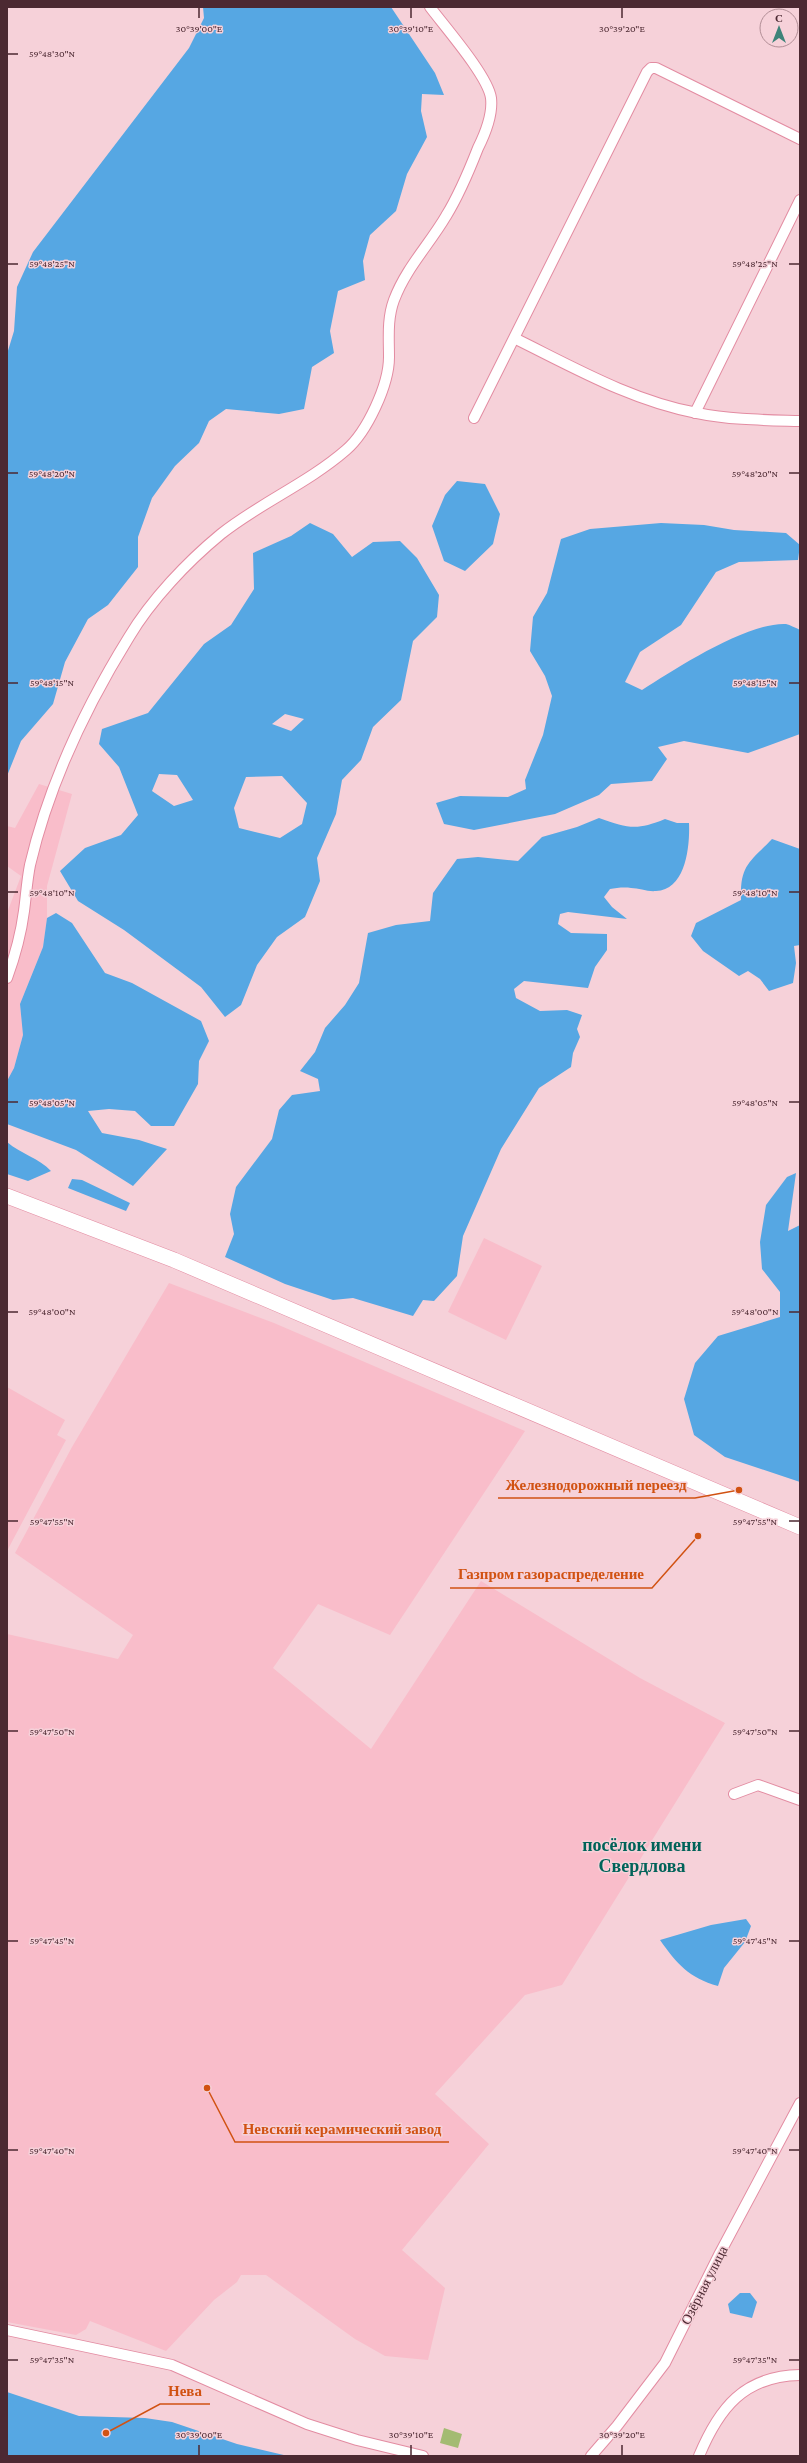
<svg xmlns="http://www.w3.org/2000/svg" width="807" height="2463" viewBox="0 0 807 2463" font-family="'Crimson Pro',serif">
	<rect width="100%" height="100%" fill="#f6d1d9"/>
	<path fill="#f9bdca" d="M39,784L72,794L47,886V918L43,947L20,1004L23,1035L14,1068L7,1081V913L21,876L7,866V826L15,828Z
		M484,1238L542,1266L506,1340L448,1312Z
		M169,1283L274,1323L525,1431L390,1635L318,1604L273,1668L371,1749L481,1581L640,1678L725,1723L562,1985L525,1995L435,2094L489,2144L402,2250L445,2288L428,2360L385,2356L355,2339L266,2275H241L237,2282L214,2300L166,2351L90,2321L86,2329L76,2335L7,2322V1634L118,1659L133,1635L15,1553L72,1447Z
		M7,1387L65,1420L57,1435L66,1440L7,1551Z"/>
	<path fill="#a3bb72" d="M444,2428L462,2434L458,2448L440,2443Z"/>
	<path fill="#56a7e3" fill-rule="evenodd" d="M203,7H391L435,73L444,95L422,94L421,111L427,137L407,174L396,211L370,235L363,261L365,280L338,291L330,331L334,353L312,367L304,409L279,414L226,409L209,421L199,443L175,466L152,498L138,537V567L108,605L88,619L65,662L53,704L21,741L7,776V354L14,331L17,287L33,252L189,48L204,18Z
		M457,481L485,484L500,514L493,544L465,571L444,561L432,526L445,495Z
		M310,523L333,534L352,557L373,542L400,541L417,558L439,595L437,617L413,641L401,700L373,727L361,760L342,780L336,814L317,858L320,881L305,917L277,937L257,965L241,1005L225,1017L201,987L124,930L78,901L60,871L85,848L121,835L138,815L119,767L99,744L102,729L148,713L204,644L231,625L254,589L253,553L291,536ZM285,714L304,719L291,731L272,724ZM159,774L177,775L193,800L174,806L152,791ZM282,776L307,803L302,824L280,838L239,828L234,808L246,777Z
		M661,523L704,525L734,530L786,533L800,545L798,560L739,562L716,572L681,625L640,652L625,682L642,690C675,669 747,622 786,624C790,625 796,628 800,630V734L748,753L684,741L658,747L667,759L652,781L611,784L599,795L555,814L474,830L444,824L436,803L460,796L508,797L526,789L525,780L543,735L552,696L545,676L530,651L533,617L547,593L561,539L590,529Z
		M599,818C628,828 636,831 665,819L677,823H689C690,846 686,890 656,891C648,892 639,888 631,888C624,887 616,888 610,889L604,897L612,907L627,919L568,912L560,914L558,924L571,933L607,934V950L595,967L588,988L524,981L514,989L516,998L540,1011L567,1010L582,1015L577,1029L580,1037L573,1053L571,1067L539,1088L501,1149L463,1236L457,1276L434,1301L423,1300L413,1316L353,1298L333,1300L285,1284L225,1257L234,1234L230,1214L236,1187L272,1139L279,1110L292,1095L320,1091L318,1079L300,1071L315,1052L325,1028L345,1005L359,983L368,933L396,925L430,921L433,893L457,859L478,857L518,861L542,837L577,827Z
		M772,839L800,849V945L794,946L796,963L793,983L769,991L760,979L748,971L739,976L703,951L691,936L696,923L741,900C740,865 749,863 772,839Z
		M56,913L72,923L105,973L132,983L201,1021L209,1041L199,1061L198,1084L174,1126H151L135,1111L109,1109L88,1111L102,1133L139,1140L167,1149L133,1186L76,1150L7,1124V1081L14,1068L23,1035L20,1004L43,947L47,918Z
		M7,1142C21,1154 39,1158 51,1171L28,1181L7,1174Z
		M796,1173L788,1231L800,1225V1482L725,1457L694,1435L684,1399L695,1363L718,1336L780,1317V1292L762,1269L760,1242L766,1205L787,1177Z
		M72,1179L82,1180L130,1203L126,1211L68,1188Z
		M746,1919L751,1926L745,1942L724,1968L718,1986C689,1978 677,1964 660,1940L711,1925Z
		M740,2293H750L757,2302L752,2318L730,2313L728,2304Z
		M7,2392L79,2416L145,2418L172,2422L237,2444L288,2456H7Z"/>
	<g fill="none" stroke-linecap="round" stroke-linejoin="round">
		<g stroke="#e38ca2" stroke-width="12">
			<path id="street" d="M514,338C573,367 632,401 697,413C731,420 765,420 800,421
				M695,413L800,200
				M474,418L647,72L651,68H656L800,139
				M7,978C15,956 21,934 24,911C26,896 27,880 30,865C49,784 85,708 129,637C151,600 187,562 221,534C260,503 308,483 346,450C367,432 389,385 389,357C389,338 387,319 394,300C406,268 429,245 446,216C459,195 469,171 478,148C485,134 493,115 491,98C488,76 445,27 430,7
				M734,1794L758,1785L800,1800
				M7,2330L172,2365L307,2424L357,2440L423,2456
				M591,2456L617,2426L665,2363L720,2253L800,2103
				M699,2456C719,2408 744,2376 800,2375"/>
		</g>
		<g stroke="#e38ca2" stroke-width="16">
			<path id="secondary" d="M7,1196L174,1260L800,1527"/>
		</g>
		<use href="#street" stroke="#fff" stroke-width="10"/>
		<use href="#secondary" stroke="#fff" stroke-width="15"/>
	</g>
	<path fill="none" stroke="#4c2932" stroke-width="1.5" d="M199,8V18M411,8V18M622,8V18M8,54H18M8,264H18M789,264H799M8,473H18M789,473H799M8,683H18M789,683H799M8,892H18M789,892H799M8,1102H18M789,1102H799M8,1312H18M789,1312H799M8,1521H18M789,1521H799M8,1731H18M789,1731H799M8,1941H18M789,1941H799M8,2150H18M789,2150H799M8,2360H18M789,2360H799M199,2445V2455M411,2445V2455M622,2445V2455"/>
	<g text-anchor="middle" stroke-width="3" stroke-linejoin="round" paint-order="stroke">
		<g font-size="14" fill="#4c2932" stroke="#f6d1d9">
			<text transform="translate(704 2285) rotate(-63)" y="5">Озёрная улица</text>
		</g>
		<g font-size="18" font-weight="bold" fill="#006359" stroke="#f6d1d9">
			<text x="642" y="1851">посёлок имени<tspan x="642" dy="21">Свердлова</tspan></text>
		</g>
	</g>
	<g font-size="10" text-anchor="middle" fill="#4c2932" stroke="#f6d1d9" stroke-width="3" stroke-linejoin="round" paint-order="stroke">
		<text x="199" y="32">30°39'00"E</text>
		<text x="411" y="32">30°39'10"E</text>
		<text x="622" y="32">30°39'20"E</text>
		<text x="52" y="57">59°48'30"N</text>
		<text x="52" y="267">59°48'25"N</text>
		<text x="755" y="267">59°48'25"N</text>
		<text x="52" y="477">59°48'20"N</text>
		<text x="755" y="477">59°48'20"N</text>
		<text x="52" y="686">59°48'15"N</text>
		<text x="755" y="686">59°48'15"N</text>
		<text x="52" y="896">59°48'10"N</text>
		<text x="755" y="896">59°48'10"N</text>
		<text x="52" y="1106">59°48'05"N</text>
		<text x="755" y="1106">59°48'05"N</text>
		<text x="52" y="1315">59°48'00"N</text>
		<text x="755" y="1315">59°48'00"N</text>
		<text x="52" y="1525">59°47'55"N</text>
		<text x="755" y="1525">59°47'55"N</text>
		<text x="52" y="1735">59°47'50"N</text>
		<text x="755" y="1735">59°47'50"N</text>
		<text x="52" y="1944">59°47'45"N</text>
		<text x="755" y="1944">59°47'45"N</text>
		<text x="52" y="2154">59°47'40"N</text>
		<text x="755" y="2154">59°47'40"N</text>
		<text x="52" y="2363">59°47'35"N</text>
		<text x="755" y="2363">59°47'35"N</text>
		<text x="199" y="2438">30°39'00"E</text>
		<text x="411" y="2438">30°39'10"E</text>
		<text x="622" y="2438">30°39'20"E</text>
	</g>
	<path fill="none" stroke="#d15212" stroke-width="1.5" d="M739 1490L695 1498H498M698 1536L652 1588H450M207 2088L235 2142H449M106 2433L160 2404H210"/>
	<g fill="#d15212" stroke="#f6d1d9" stroke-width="1.5">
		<circle cx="739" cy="1490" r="4"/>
		<circle cx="698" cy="1536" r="4"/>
		<circle cx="207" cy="2088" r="4"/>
		<circle cx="106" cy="2433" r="4"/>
	</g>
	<g font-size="15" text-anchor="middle" font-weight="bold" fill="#d15212" stroke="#f6d1d9" stroke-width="3" stroke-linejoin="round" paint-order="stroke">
		<text x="596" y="1490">Железнодорожный переезд</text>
		<text x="551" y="1579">Газпром газораспределение</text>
		<text x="342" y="2134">Невский керамический завод</text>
		<text x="185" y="2396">Нева</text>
	</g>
	<rect width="807" height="2463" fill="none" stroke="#4c2932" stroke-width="16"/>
	<g transform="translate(779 28)"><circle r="19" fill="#f6d1d9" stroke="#b28e96"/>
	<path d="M0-3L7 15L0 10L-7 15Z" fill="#3e8379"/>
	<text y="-6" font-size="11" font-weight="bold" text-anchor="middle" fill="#4c2932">С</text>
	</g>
</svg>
